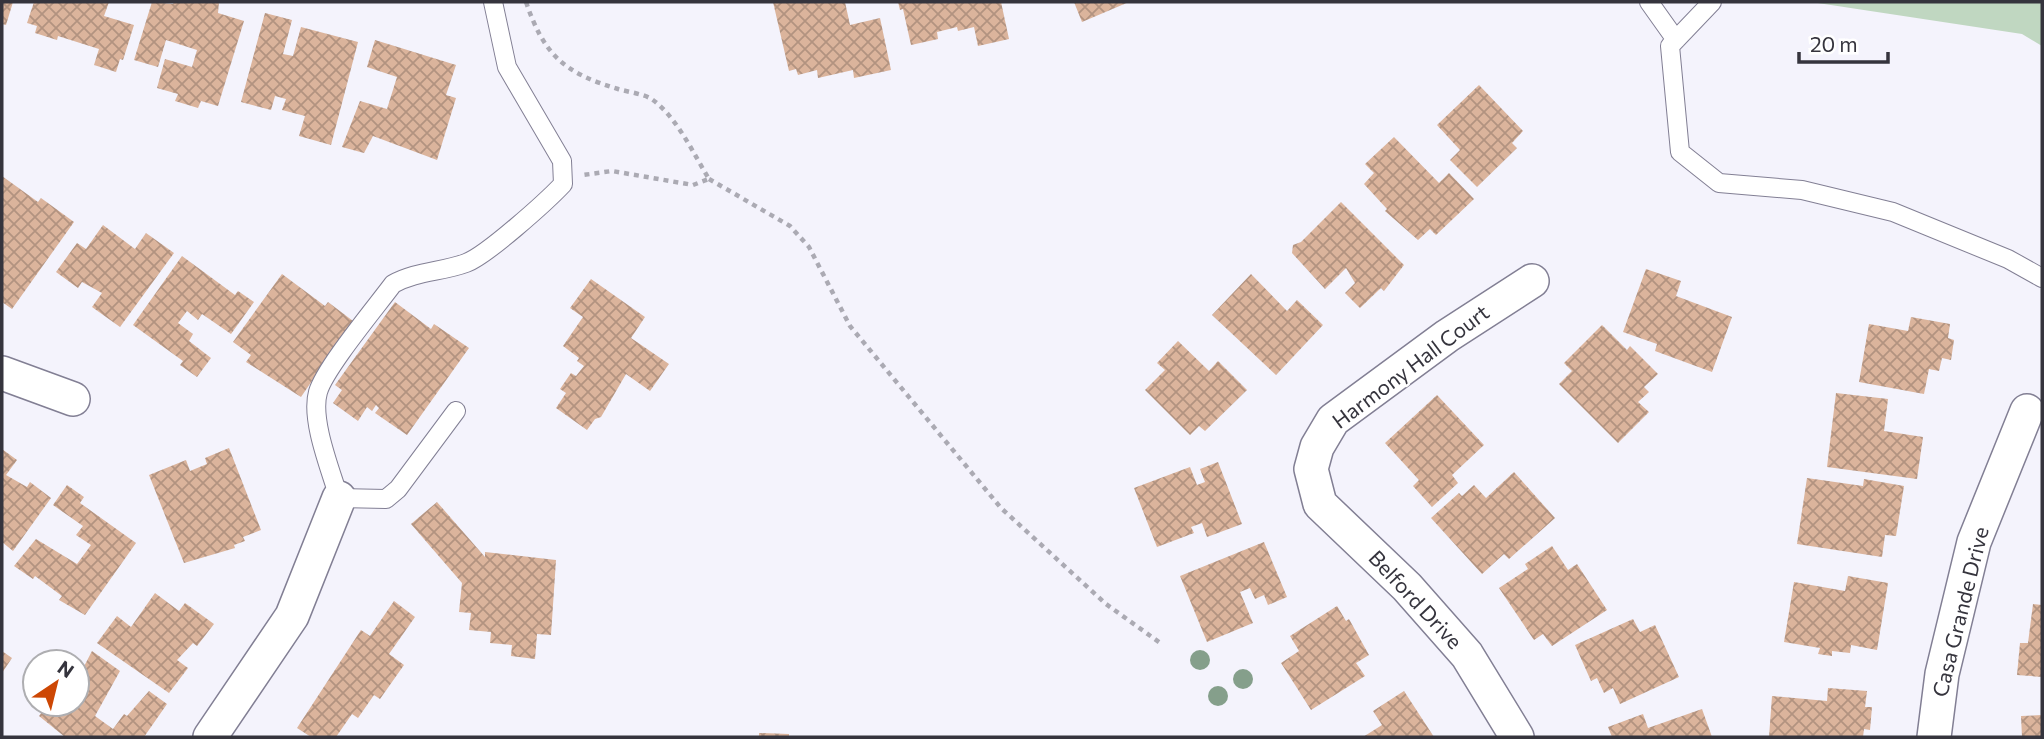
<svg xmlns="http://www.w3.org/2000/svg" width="2044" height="739" viewBox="0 0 2044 739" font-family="Commissioner,sans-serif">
	<defs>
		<pattern id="building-cross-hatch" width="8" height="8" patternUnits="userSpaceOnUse" patternTransform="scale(1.75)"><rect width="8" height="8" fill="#dbb49c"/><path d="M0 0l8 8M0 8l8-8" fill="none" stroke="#b29380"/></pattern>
	</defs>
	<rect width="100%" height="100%" fill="#f4f3fc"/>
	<path fill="#c0d7c1" d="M1811,2H2042V46L2022,34Z"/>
	<path fill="url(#building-cross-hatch)" d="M2,2H13L6,25L2,24Z
		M34,2H109L104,16L134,25L123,60L120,59L116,72L94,65L99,49L58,36L57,40L35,33L37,26L27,23Z
		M152,2L173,4L174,2H219L218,13L244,21L218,106L201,101L198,108L175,101L178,94L157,88L165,59L192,67L197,50L166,40L158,67L134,60Z
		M773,2H845L850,25L880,18L891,70L854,78L853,70L818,78L817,70L798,75L796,69L789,71Z
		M898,2H1001L1009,39L978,46L974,27L958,31L957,27L937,32L938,39L911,45L903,9L900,10Z
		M1074,2H1129L1082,22Z
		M265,13L292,20L283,54L293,56L301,27L358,42L331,145L299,136L305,116L282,110L286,99L275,96L271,110L241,102Z
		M375,40L456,65L446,95L456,98L437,160L373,136L364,153L342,147L360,101L387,109L397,77L367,67Z
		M1479,85L1523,131L1512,143L1517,148L1477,187L1450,160L1460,150L1437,125Z
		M1394,137L1439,183L1449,173L1474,199L1436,235L1430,229L1418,240L1385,211L1387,209L1364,184L1374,173L1365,164Z
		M2,176L38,202L41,198L74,222L12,309L2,302Z
		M1341,202L1404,265L1384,291L1381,288L1360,308L1345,293L1355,283L1346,268L1325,289L1292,253L1293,245L1301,242Z
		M103,225L135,249L146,233L174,253L120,327L92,307L102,293L82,282L78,288L56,272L77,243L86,249Z
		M182,256L235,295L238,291L254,302L231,334L202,314L198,320L187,311L178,323L193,334L189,341L211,358L197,377L180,365L183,361L133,325Z
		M1646,269L1681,281L1676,296L1732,317L1712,372L1655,351L1657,344L1623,332Z
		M282,274L325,306L328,302L353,321L301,397L246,362L251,355L233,342Z
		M1251,274L1287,311L1297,300L1323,325L1276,375L1212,315Z
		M591,279L645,317L631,338L669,364L650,391L626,374L601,417L595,419L587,430L556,408L566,393L560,389L571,373L576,376L584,366L577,361L579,358L563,346L583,317L570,308Z
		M395,302L431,329L434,324L469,348L407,435L375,413L379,408L376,405L372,411L367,407L358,421L333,403L342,390L335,385Z
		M1911,317L1950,324L1948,338L1954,340L1951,360L1942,358L1939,371L1929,369L1924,394L1859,382L1869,324L1908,331Z
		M1602,325L1627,350L1630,346L1658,374L1644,387L1649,392L1638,402L1649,412L1618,443L1559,384L1572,371L1564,363Z
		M1178,341L1209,371L1218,361L1247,390L1205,431L1199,426L1190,435L1145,390L1165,370L1157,363Z
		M1836,393L1888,399L1884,431L1923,437L1917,479L1827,467Z
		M1437,395L1484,445L1452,475L1458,483L1432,507L1413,486L1419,480L1385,443Z
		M229,448L261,530L243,537L245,541L234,545L235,548L184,563L149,475L186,460L190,471L207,464L205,458Z
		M2,449L17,460L6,475L27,487L30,482L51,498L13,551L2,542Z
		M1218,462L1242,524L1207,537L1202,523L1191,527L1194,533L1157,547L1134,488L1190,467L1197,485L1205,482L1200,469Z
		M1514,472L1555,518L1509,559L1504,554L1482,574L1431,518L1459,493L1462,496L1474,485L1486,498Z
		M1807,478L1863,486L1864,479L1904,486L1896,536L1885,535L1882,557L1797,544Z
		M67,485L84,497L80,503L136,543L85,615L59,600L62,596L35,576L33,579L14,566L36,539L77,564L91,545L76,535L83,526L53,505Z
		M437,502L485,557V552L556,560L551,635L537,634L535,659L511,656L512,645L490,643L491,632L469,630L471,613L459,612L462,583L411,524Z
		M1264,542L1287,597L1268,605L1264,595L1255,599L1250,588L1240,592L1253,623L1207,642L1180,576Z
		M1552,546L1568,570L1577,564L1607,610L1552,646L1543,634L1534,640L1499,588L1528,569L1525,564Z
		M1848,576L1888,583L1877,650L1851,645L1850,653L1832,651V656L1818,654L1820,648L1784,642L1794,582L1845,591Z
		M155,593L179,611L185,603L214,624L197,646L193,643L177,660L188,668L169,693L97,643L117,616L131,627Z
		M394,601L415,617L389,654L404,665L380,699L374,695L358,718L352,714L336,737H311L297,728L361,630L370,636Z
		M2033,604L2042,605V677L2017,675L2020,643H2028Z
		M1337,606L1346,621L1349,619L1369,655L1356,663L1365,676L1311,710L1281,663L1299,651L1290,636Z
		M1633,619L1640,632L1655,625L1679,677L1620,704L1613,688L1604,693L1597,678L1591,681L1575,645Z
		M2,651L12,658L2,673Z
		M92,651L120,671L95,716L113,729L124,714L127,716L149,691L167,704L144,737H65L39,716L48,704H77V680Z
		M1828,688L1867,691L1865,707H1872L1870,730L1864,729L1863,737H1769L1772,696L1827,701Z
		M1404,691L1434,737H1363L1382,725L1373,711Z
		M1702,709L1712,737H1612L1608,727L1643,714L1648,728Z
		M2042,715V737H2022L2021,716Z
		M759,733L789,734V737H759Z"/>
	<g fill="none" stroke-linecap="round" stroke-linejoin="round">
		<g stroke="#827f94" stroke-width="20">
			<path id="service" d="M1649,2L1676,40
				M1712,2L1670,46L1680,152L1719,183L1802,190L1893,212L2008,259L2042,278
				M456,411L398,489L386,499L339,498C331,471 310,420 318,392C325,368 376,307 393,284C416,271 442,272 466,263C486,256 547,201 563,184L562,161L507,67L493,2"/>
		</g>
		<g stroke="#827f94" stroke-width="36">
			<path id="minor" d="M2,373L73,399
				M210,737L292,616L339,498
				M1517,737L1467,655L1407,587L1320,504L1311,469L1317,447L1333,420L1447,336L1532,281
				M1934,737L1942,674L1974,542L2027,411"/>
		</g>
		<path stroke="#abaab3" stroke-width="4.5" stroke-dasharray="5 5" stroke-linecap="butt" d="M526,2C544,55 564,73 618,89C628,92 645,94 653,100C678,119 693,153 709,179L693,185L612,171L583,175
			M709,179L790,226L809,247L850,326L1001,508L1106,604L1163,645"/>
		<use href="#service" stroke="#fff" stroke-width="18"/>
		<use href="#minor" stroke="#fff" stroke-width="33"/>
	</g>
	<g fill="#859f8b">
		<circle cx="1200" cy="660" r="10"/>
		<circle cx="1243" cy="679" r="10"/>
		<circle cx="1218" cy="696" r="10"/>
	</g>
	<g text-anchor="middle" stroke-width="5" stroke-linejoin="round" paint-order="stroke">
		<g font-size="21" fill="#35343d" stroke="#fff">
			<text transform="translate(1411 367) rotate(-37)" y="7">Harmony Hall Court</text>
			<text transform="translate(1415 600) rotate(47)" y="7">Belford Drive</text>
			<text transform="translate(1961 612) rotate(-76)" y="7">Casa Grande Drive</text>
		</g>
	</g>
	<rect width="2044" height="739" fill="none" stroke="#35343d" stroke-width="7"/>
	<g transform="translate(56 683) rotate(35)"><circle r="33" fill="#ffffff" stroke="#aeaeb1" stroke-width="2"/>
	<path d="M0-5L12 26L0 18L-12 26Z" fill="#cd4704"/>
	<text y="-10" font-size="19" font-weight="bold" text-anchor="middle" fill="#35343d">N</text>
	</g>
	<path d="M1799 52v10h89v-10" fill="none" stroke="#35343d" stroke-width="3.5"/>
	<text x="1810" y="52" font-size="21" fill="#35343d" stroke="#ffffff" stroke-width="5" paint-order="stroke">20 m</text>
</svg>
